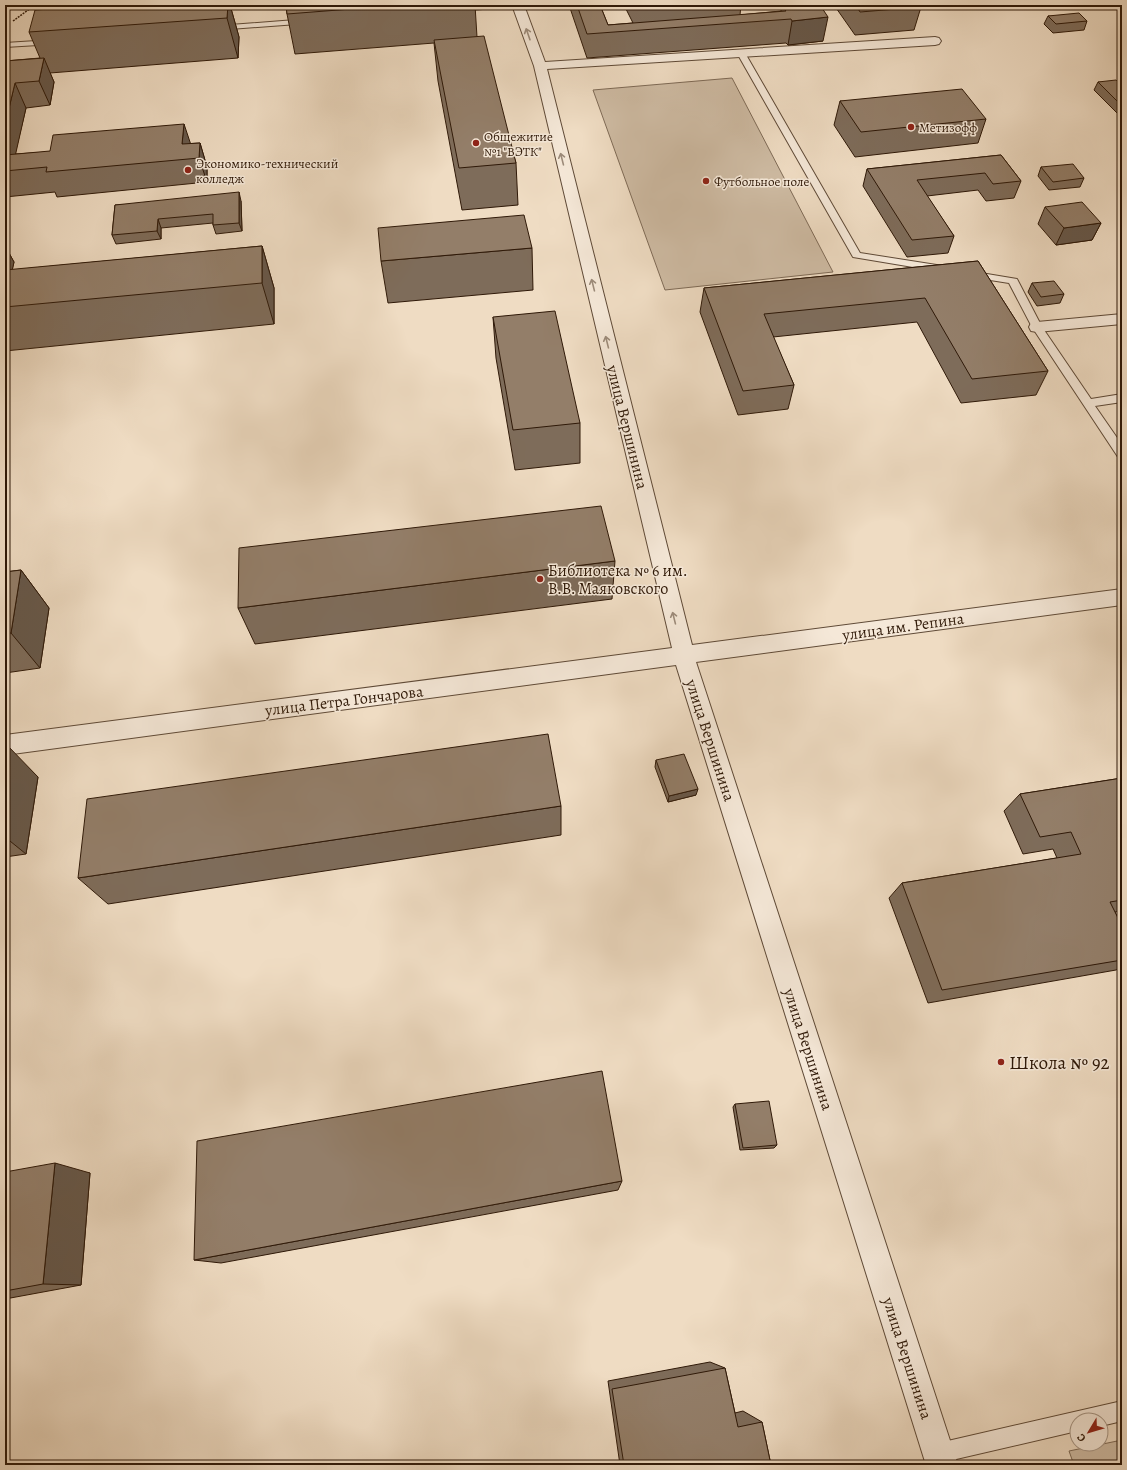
<svg xmlns="http://www.w3.org/2000/svg" width="1127" height="1470" viewBox="0 0 1127 1470" font-family="Alegreya,serif">
	<rect width="100%" height="100%" fill="#efdcc3"/>
	<filter id="stains"><feTurbulence type="fractalNoise" baseFrequency=".005" numOctaves="4"/><feColorMatrix values="0 0 0 0 .2 0 0 0 0 .09 0 0 0 0 .02 0 0 0 .5 -.17"/></filter>
	<radialGradient id="worn" r=".72"><stop offset=".6" stop-color="#630" stop-opacity="0"/><stop offset="1" stop-color="#630" stop-opacity=".3"/></radialGradient>
	<path fill="#cebba3" stroke="#7e6a56" d="M732,78L833,272L665,290L593,90Z
		M1122,1440V1465H1074L1069,1451Z"/>
	<g fill="none" stroke-linecap="round" stroke-linejoin="round">
		<g stroke="#5f4a37" stroke-width="2">
			<path id="lane" d="M479,5H513L509,7L456,11L452,9L456,7Z
				M308,19H311V23L217,30L213,28L217,26Z
				M52,40H55V44L5,47V43Z
				M738,51H744L745,53L860,253L943,266L946,267L948,269L946,271L943,272L853,257L737,53Z
				M969,271L1017,279L1042,327L1091,399L1122,394V402L1095,406L1122,445V458L1118,457L1032,327L1009,283L965,276L964,274L965,272Z
				M1122,1401V1421L1101,1426V1420H1077V1431L939,1463L932,1460L929,1453L932,1446L939,1443Z"/>
		</g>
		<g stroke="#5f4a37" stroke-width="2">
			<path id="street" d="M512,5H524L545,62L935,37L939,38L941,41L939,44L935,45L547,69L692,645L1122,589V605L696,662L958,1465H926L676,665L5,755V735L672,648L534,66Z
				M1122,314V324L1037,332L1031,331L1029,327L1031,323L1037,322Z"/>
		</g>
		<path stroke="#2f1908" stroke-width="1.5" stroke-dasharray="2 1" stroke-linecap="butt" d="M13,21L35,5"/>
		<use href="#lane" fill="#f5e8d8" fill-rule="evenodd"/>
		<use href="#street" fill="#f5e8d8" fill-rule="evenodd"/>
	</g>
	<path fill="#7e6c5a" stroke="#2f1908" d="M110,5H230L239,37L238,58L50,73L54,82L50,105L26,108L15,154L200,143L207,167V182L57,197L55,192L5,197V61L40,58L29,32Z
		M286,5H475L477,37L516,163L518,205L462,210L438,81L434,43L295,54L287,14Z
		M569,5H600L608,25L633,23L624,5H741L740,15L781,11L782,6L823,41L788,45L786,43L587,58Z
		M834,5H919L921,7L914,30L855,35Z
		M1048,16L1087,21L1084,30L1053,33L1044,24Z
		M1098,82L1122,85V118L1094,90Z
		M840,101L986,119L978,143L855,157L834,125Z
		M1001,155L1021,181L1014,198L986,201L978,190L927,196L954,236L948,253L907,257L863,186L867,169Z
		M1041,167L1084,178L1080,187L1049,190L1038,176Z
		M241,201L242,231L216,234L213,225V223L161,228V239L116,244L112,235L115,205Z
		M1045,207L1101,223L1092,240L1056,245L1038,224Z
		M5,246L14,262L12,270L262,246L274,288V324L5,351Z
		M532,248L533,290L388,303L381,261Z
		M978,261L1048,371L1036,395L961,403L917,322L773,337L794,385L788,409L738,415L700,312L704,288Z
		M1032,283L1064,294L1060,303L1037,306L1028,292Z
		M493,317L580,423V463L515,470L496,358Z
		M615,561L612,599L255,644L238,608Z
		M21,570L49,608L40,668L5,673V572Z
		M5,746L38,777L26,854L5,857Z
		M656,760L696,795L668,802L655,767Z
		M1122,778V911L1115,912L1122,926V967L1116,970L928,1003L889,898L902,883L1057,858L1053,849L1023,854L1004,811L1020,794Z
		M561,806V835L108,904L78,878Z
		M735,1104L777,1145L774,1148L740,1150L733,1107Z
		M5,1172L90,1173L81,1285L5,1299Z
		M622,1181L618,1190L221,1263L194,1260Z
		M710,1362L725,1368L735,1413L743,1411L762,1422L771,1465H620L608,1381Z"/>
	<path fill="#67584a" stroke="#2f1908" d="M228,5H230L239,37L238,58L227,18Z
		M828,17L823,41L788,45L792,21Z
		M44,58L54,82L50,105L39,81Z
		M15,83L26,108L12,170L5,171V125Z
		M184,124L192,148L182,144Z
		M200,143L207,167V182L199,158Z
		M239,192L241,201L242,231L239,223Z
		M158,219L161,228V239L157,231Z
		M1101,223L1092,240L1056,245L1064,228Z
		M5,246L14,262L8,290L5,285Z
		M262,246L274,288V324L262,283Z
		M21,570L49,608L40,668L11,633Z
		M7,745L38,777L26,854L5,837V756Z
		M698,789L696,795L668,802L669,796Z
		M55,1163L90,1173L81,1285L43,1284Z"/>
	<path fill="#937e69" stroke="#2f1908" d="M110,5H228L227,18L29,32L35,10Z
		M286,5H402L287,14Z
		M577,5H600L608,25L786,11L782,6L791,5H820L828,17L792,21L791,19L587,34Z
		M636,5H649L637,6Z
		M856,5H919L921,7L860,12Z
		M1079,13L1087,21L1056,24L1048,16Z
		M484,36L516,163L459,168L434,40Z
		M44,58L39,81L15,83L5,125V61Z
		M1116,80L1122,85V106L1098,82Z
		M962,89L986,119L861,132L840,101Z
		M184,124L182,144L200,143L199,158L46,172L47,167L5,171V155L50,151L53,135Z
		M1001,155L1021,181L993,184L985,173L917,180L954,236L912,240L867,169Z
		M1073,164L1084,178L1053,182L1041,167Z
		M239,192V223L213,225V214L158,219L157,231L112,235L115,205Z
		M1082,202L1101,223L1064,228L1045,207Z
		M524,215L532,248L381,261L378,228Z
		M262,246V283L5,307V270Z
		M978,261L1048,371L972,379L925,298L764,314L794,385L743,391L704,288Z
		M1054,281L1064,294L1041,297L1032,283Z
		M555,311L580,423L513,430L493,317Z
		M601,506L615,561L238,608L239,548Z
		M21,570L11,633L5,634V572Z
		M548,734L561,806L78,878L87,799Z
		M7,745L5,756V746Z
		M684,754L698,789L669,796L656,760Z
		M1122,778V900L1110,902L1122,926V960L942,990L902,883L1081,854L1071,832L1040,837L1020,794Z
		M602,1071L622,1181L194,1260L197,1141Z
		M769,1101L777,1145L743,1148L735,1104Z
		M55,1163L43,1284L5,1291V1172Z
		M725,1368L738,1427L762,1422L771,1465H624L612,1389Z"/>
	<defs><path id="oneway-shaft" d="M-6 0H5M1.5-3L5.5 0L1.5 3" fill="none" stroke-width="1.6" stroke-linecap="round" stroke-linejoin="round"/></defs>
	<g stroke="#9c8b7a">
		<use href="#oneway-shaft" transform="translate(528 34) rotate(-109)"/>
		<use href="#oneway-shaft" transform="translate(562 159) rotate(-104)"/>
		<use href="#oneway-shaft" transform="translate(593 285) rotate(-104)"/>
		<use href="#oneway-shaft" transform="translate(607 342) rotate(-104)"/>
		<use href="#oneway-shaft" transform="translate(674 618) rotate(-104)"/>
	</g>
	<g fill="#8f2418" stroke="#f5e8d8" stroke-width="1.5">
		<circle cx="911" cy="127" r="4"/>
		<circle cx="476" cy="143" r="4"/>
		<circle cx="188" cy="170" r="4"/>
		<circle cx="706" cy="181" r="4"/>
		<circle cx="540" cy="579" r="4"/>
		<circle cx="1001" cy="1062" r="4"/>
	</g>
	<g text-anchor="middle" stroke-width="3" stroke-linejoin="round" paint-order="stroke">
		<g font-size="13" fill="#2f1908" stroke="#f5e8d8" text-anchor="start">
			<text x="919" y="132">Метизофф</text>
			<text x="484" y="141">Общежитие<tspan x="484" dy="15">№1 "ВЭТК"</tspan></text>
			<text x="196" y="168">Экономико-технический<tspan x="196" dy="15">колледж</tspan></text>
			<text x="714" y="186">Футбольное поле</text>
		</g>
		<g font-size="16" fill="#2f1908" stroke="#f5e8d8">
			<text transform="translate(628 427) rotate(76)" y="6">улица Вершинина</text>
			<text transform="translate(903 626) rotate(-8)" y="6">улица им. Репина</text>
			<text transform="translate(344 700) rotate(-7)" y="6">улица Петра Гончарова</text>
			<text transform="translate(711 740) rotate(72)" y="6">улица Вершинина</text>
			<text transform="translate(809 1049) rotate(72)" y="6">улица Вершинина</text>
			<text transform="translate(908 1358) rotate(72)" y="6">улица Вершинина</text>
		</g>
		<g font-size="16" fill="#2f1908" stroke="#f5e8d8" text-anchor="start">
			<text x="548" y="576">Библиотека № 6 им.<tspan x="548" dy="18">В.В. Маяковского</tspan></text>
		</g>
		<g font-size="19" fill="#2f1908" stroke="#f5e8d8" text-anchor="start">
			<text x="1009" y="1069">Школа № 92</text>
		</g>
	</g>
	<rect width="1127" height="1470" fill="none" stroke="#efdcc3" stroke-width="20"/>
	<rect x="6" y="6" width="1115" height="1458" fill="none" stroke="#2f1908" stroke-width="2"/>
	<rect x="10" y="10" width="1107" height="1450" fill="none" stroke="#2f1908"/>
	<g transform="translate(1089 1432) rotate(232)"><circle r="19" fill="#f5e8d8" stroke="#a69585"/>
	<path d="M0-3L7 15L0 10L-7 15Z" fill="#8f2418"/>
	<text y="-6" font-size="11" font-weight="bold" text-anchor="middle" fill="#2f1908">С</text>
	</g>
	<rect width="100%" height="100%" filter="url(#stains)"/>
	<rect width="100%" height="100%" fill="url(#worn)"/>
</svg>
